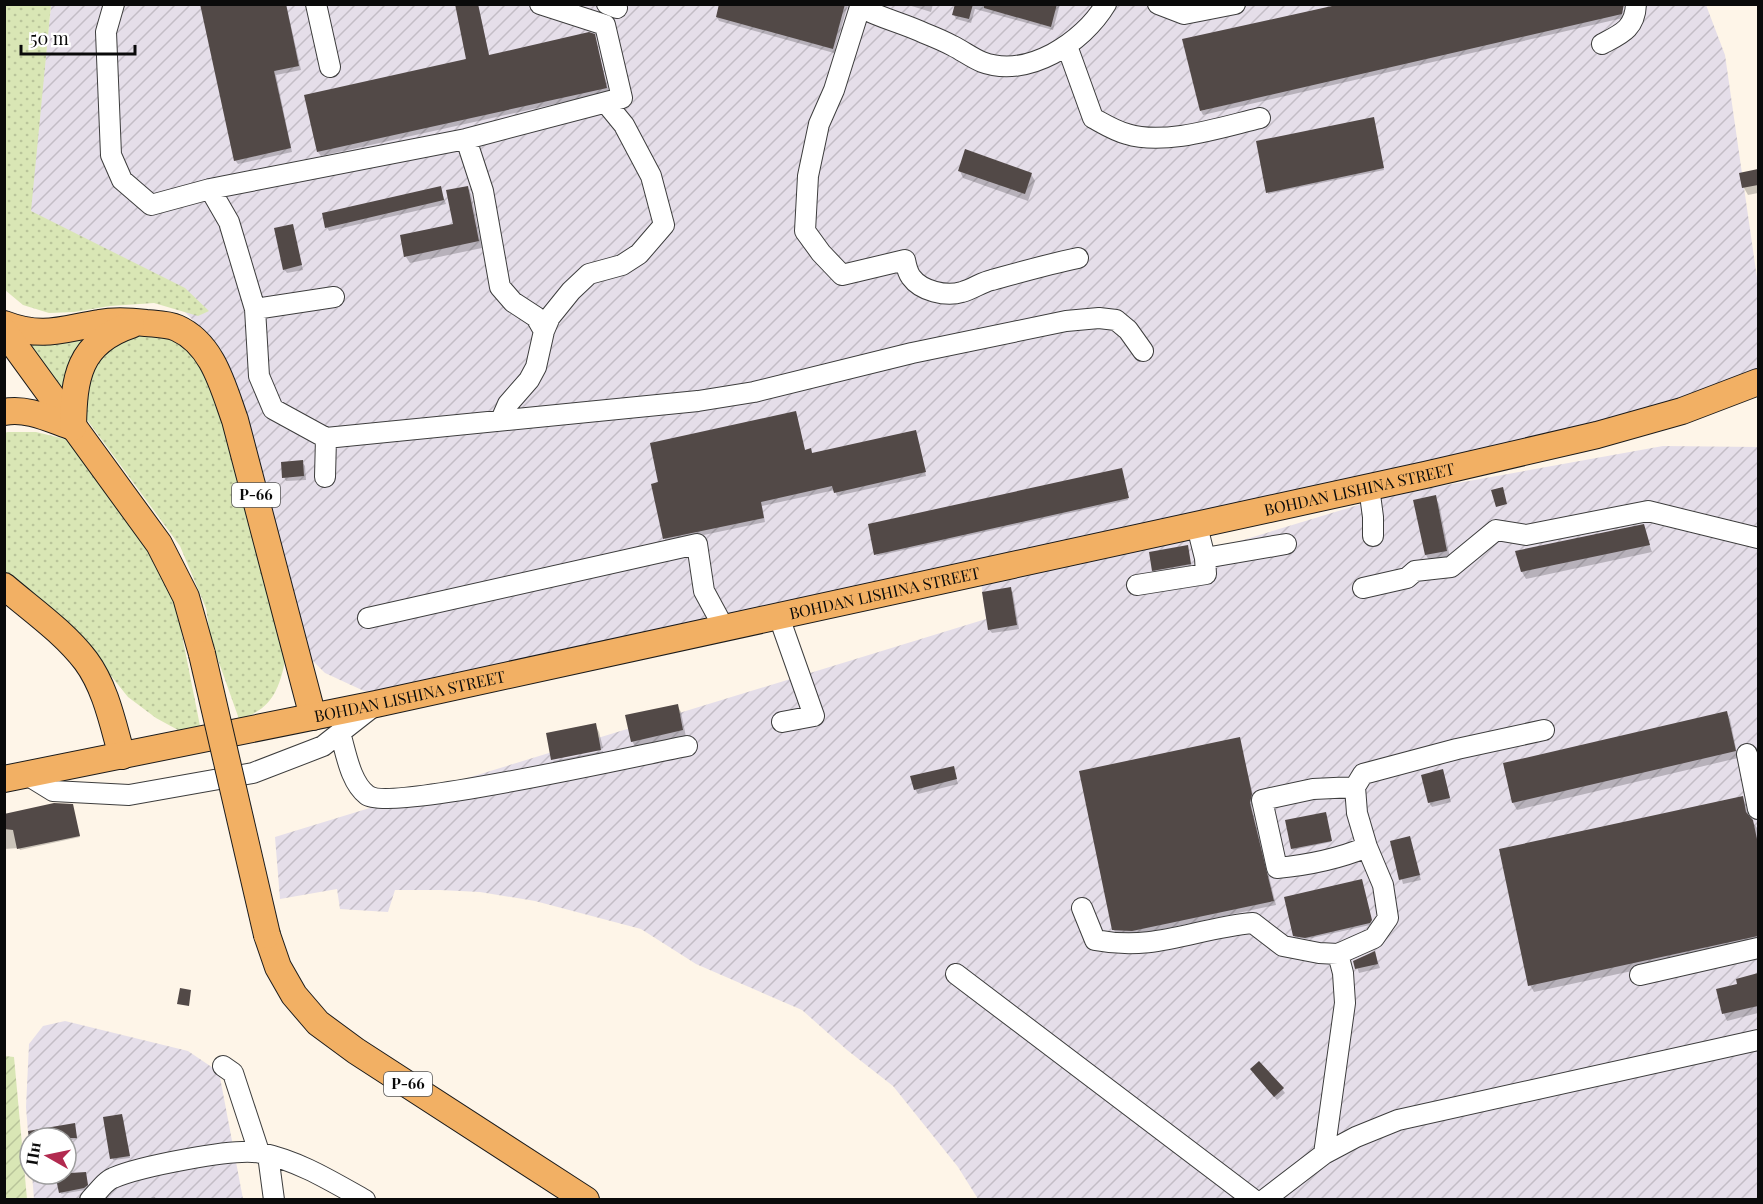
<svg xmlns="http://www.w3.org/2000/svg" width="1763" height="1204" viewBox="0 0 1763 1204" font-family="'Playfair Display',serif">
	<defs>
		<pattern id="industrial-furrows" width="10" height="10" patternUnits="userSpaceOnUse" patternTransform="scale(1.5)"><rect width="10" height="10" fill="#e5dee9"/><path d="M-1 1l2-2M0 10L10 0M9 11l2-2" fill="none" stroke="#c3bdc6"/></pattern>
		<pattern id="grass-dots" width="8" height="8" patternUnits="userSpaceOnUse" patternTransform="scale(1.5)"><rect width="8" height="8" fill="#d9e6b5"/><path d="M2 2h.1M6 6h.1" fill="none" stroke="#b9c49a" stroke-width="1.8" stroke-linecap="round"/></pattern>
		<pattern id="garden-furrows" width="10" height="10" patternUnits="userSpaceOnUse" patternTransform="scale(1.5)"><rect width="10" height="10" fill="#d9e6b5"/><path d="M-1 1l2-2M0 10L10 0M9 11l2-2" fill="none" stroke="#b9c49a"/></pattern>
	</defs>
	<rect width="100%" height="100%" fill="#fef5e8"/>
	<path fill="url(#industrial-furrows)" d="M51,5H1706L1725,55L1758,285V372L1603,428L379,692L364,691L325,673L309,657L240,400L233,376L221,349L185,312L172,292L30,211Z
		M1663,446L1758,447V1199H978L958,1167L893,1086L847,1050L802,1010L696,964L641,929L535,901L480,892L440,890H395L388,912L340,909L337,889L280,899L275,837L986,619L981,582L1191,540L1194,555L1391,495Z
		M65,1021L188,1051L219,1072L243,1199H34L32,1174H66V1138H30V1157L26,1107L29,1044L43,1026Z"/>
	<path fill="url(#grass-dots)" d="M4,5H51L31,211L185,288L209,311L198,316L154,303L110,306L74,312L49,313L23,305L5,290Z
		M103,328C83,353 66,365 62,399L23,344Z
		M166,330L210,365L286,656C280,687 273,710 239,719L211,640L206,608L180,546L85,417L87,374L107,348L143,333Z
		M8,432H36L65,439L103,482L138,530L175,600L201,731L178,730L156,718L128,697L95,656L5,573L4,433Z"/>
	<path fill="url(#garden-furrows)" d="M5,1056L14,1057L27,1199H5Z"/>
	<path fill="#0003" d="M286,4L301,70L276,75L292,152L238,164L235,160Z
		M478,4L489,56L594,36L609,92L321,156L318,152L468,61Z
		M721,4H848L834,53L719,21L717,17Z
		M905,4H933L931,12Z
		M957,4H1060L1053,30L975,9L971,23L956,19L954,15Z
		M1620,4L1623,18L1203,115L1201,111Z
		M1374,120L1384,170L1268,194V192Z
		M1758,170V193L1748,195L1744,188L1741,174Z
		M960,171L1031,174L1035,181L1028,201L963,178Z
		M467,187L471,194L482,248L410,263L406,257L455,225Z
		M440,188L446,204L329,231L327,227Z
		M292,225L303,270L287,273L284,269Z
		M796,413L805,451L811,450L813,455L916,432L926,476L837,496L835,490L762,506L765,522L666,543L652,485Z
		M302,462L305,466L306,480L286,481L284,477Z
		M1122,471L1128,500L877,556L876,555Z
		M1435,497L1439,504L1450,558L1430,562L1426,555Z
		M1643,526L1652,552L1526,579L1522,572L1517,552Z
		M1188,549L1191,566L1154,572L1153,570Z
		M1010,589L1013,593L1019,629L992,633L989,629Z
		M677,705L681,712L686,737L636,748L632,741Z
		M1726,713L1730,719L1738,758L1517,810L1513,803L1505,764Z
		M595,725L599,732L603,748L552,758Z
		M1239,739L1254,799L1252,808L1276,905L1135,935L1116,934L1114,930Z
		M603,751L604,756L556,766L553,761Z
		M953,767L958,784L918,794L915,789Z
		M1444,775L1451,802L1432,807L1429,802Z
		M1743,798L1746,805L1749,817L1757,828L1758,838V944L1534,992L1530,985Z
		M73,808L80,837L20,850L19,848L4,849V815Z
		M1326,815L1331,842L1293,850L1292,849Z
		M1409,838L1421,880L1403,884L1392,842Z
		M1362,882L1372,923L1370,925L1307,939L1295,937L1294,935Z
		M1375,953L1380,968L1359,973L1355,961Z
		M1758,975V1013L1727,1021L1724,1014L1718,990L1739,985L1738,980Z
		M1254,1074L1282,1089L1285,1093L1277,1100Z
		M123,1117L130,1158L113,1160L105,1119Z
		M75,1127L77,1139L66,1141L72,1176L86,1175L88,1187L85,1190L61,1194L66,1174V1138H51Z
		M155,1197L156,1200H141Z"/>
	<path fill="#524947" d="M200,4H286L299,66L274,71L291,148L234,161Z
		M455,4H478L489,55L589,32L595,34L607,88L317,152L304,95L466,59Z
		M719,4H845L833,49L716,17Z
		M955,4H973L969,19L952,15Z
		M984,4H1057L1051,27L984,8Z
		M1341,4H1624L1622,14L1200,111L1182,39Z
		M1374,117L1384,168L1266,193L1256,141Z
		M965,149L1032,173L1025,194L958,171Z
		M1758,169V185L1742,188L1739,173Z
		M441,186L444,200L325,228L322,213Z
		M468,186L479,241L404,257L400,235L453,224L446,190Z
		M293,224L302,265L283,270L274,228Z
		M796,411L805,450L811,448L812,453L916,430L926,472L834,493L832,486L761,502L764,518L663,539L651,484L658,482L650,443Z
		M303,460L304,476L282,478L281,462Z
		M1122,468L1129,498L874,555L868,524Z
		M1503,487L1507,504L1496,507L1491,490Z
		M1436,495L1447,551L1425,555L1413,500Z
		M1644,524L1650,545L1521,572L1515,551Z
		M1188,545L1191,564L1152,571L1149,552Z
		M1011,587L1017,625L988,630L982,592Z
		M678,704L683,730L631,742L625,715Z
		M1727,711L1736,751L1512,803L1503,763Z
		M596,723L601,750L551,760L546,733Z
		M1240,737L1252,794L1250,803L1274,901L1132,931L1112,930L1079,771Z
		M954,766L957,779L914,790L910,776Z
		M1443,769L1450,798L1428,803L1421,775Z
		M1743,796L1746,812L1753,820L1758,844V936L1528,986L1499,849Z
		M54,803L73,804L80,836L17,849L13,830L4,829V814Z
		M1326,812L1332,841L1291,849L1285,820Z
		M1410,836L1420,875L1399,880L1390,841Z
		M1362,879L1372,920L1370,923L1305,938L1293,936L1284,897Z
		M1375,951L1378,964L1355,969L1353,961Z
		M1758,973V1006L1722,1014L1716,989L1737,984L1736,979Z
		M180,988L191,990L189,1006L177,1004Z
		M1259,1061L1284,1088L1274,1097L1250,1069Z
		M122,1114L130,1156L110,1159L103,1117Z
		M75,1123L77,1138H29L28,1131Z
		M86,1172L88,1185L84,1188L59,1193L55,1174Z"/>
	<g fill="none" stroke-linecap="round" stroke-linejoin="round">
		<g stroke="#3d3d3d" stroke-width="22">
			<path id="minor" d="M114,4L106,32L111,155L122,180L151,205L210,189L466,139L622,98L605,25L540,4
				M316,4L330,67
				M607,4L617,8
				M861,4L860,7C880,18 903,23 924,33C934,37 944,41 953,46C963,51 972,58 982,62C1027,79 1083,43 1106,4
				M1158,4L1184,14L1235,4
				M860,7L834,90L819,124L808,176L805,231L821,253L842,275L905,260C906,265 908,273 911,277C921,291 946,297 962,292C973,289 982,282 992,280C1021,272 1049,264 1078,258
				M1602,44C1621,34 1635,29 1636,4
				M1067,46L1093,118C1104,124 1115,131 1127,134C1165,146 1222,127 1260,118
				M466,139L483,191L500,287L513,302L536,317L544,331
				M210,189L229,222L255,309L259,376L273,409L326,438L698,401L754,392L912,353L1066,321L1099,318L1116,320L1128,330L1143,351
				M255,309L334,297
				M501,420L508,404L529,380L536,367L544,331L550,317L571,291L589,274L622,265L639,254L664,225L651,176L624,125L606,103
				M325,477L326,438
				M1369,487L1373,517V536
				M1205,558L1286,544
				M1137,585L1206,574L1205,558L1197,526
				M1363,588L1407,578L1415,571L1451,567L1496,530L1526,535L1648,511L1758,538
				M779,617L814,716L782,722
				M368,618L697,544L704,591L724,628
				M340,733C346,752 350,782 367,795C389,812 644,754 687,746
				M1747,754L1758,809
				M27,775L53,791L129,795L253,773L323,746L374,706
				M1355,787L1313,789L1262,800L1277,868C1309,865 1338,859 1367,847
				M1082,908L1095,940C1156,952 1195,928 1253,923L1283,946L1319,953L1338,954
				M956,974L1254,1200
				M1640,975L1758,948
				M223,1066L233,1073L259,1152
				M1324,1154L1345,1003L1343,973L1338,954L1374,938L1388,918L1383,885L1367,847L1357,813L1355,787L1363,774L1457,749L1544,730
				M268,1155L274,1200
				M90,1200C97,1193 105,1181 113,1178C138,1167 236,1147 261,1153C299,1161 331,1181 365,1200
				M1264,1200L1324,1154L1356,1137L1398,1120L1758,1040"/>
		</g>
		<g stroke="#1b1b1b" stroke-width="28">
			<g id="major">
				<path d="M4,324C43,339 62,329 99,323C115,320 130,321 146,323C156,324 168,324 177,328C213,344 223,387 235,420L313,717"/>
				<path d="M4,331L159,544L186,597L202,654"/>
				<path d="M4,412C27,407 52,420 73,427"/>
				<path d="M73,427C74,378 78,343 131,325"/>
				<path d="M4,586C32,610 64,632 86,661C106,688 113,725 122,756"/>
				<path id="s1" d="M4,779L376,704L1425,475L1597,435L1682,411L1758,382"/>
				<path d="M267,935L278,967L294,995L318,1023L356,1051L586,1200"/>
			</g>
		</g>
		<use href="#minor" stroke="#fff" stroke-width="20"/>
		<use href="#major" stroke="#f2b064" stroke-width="26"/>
		<g stroke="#1b1b1b" stroke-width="28" stroke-linecap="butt">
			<path id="major-bridge" d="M202,654L267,935"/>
		</g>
		<use href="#major-bridge" stroke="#f2b064" stroke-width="26"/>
	</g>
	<g text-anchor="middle" stroke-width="6" stroke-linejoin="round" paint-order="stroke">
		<g fill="#fff" stroke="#545454" stroke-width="1.5">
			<rect x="232" y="483" width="48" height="24" rx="4.5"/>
			<rect x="384" y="1072" width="48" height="24" rx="4.5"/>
		</g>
		<g font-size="15" font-weight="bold" fill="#0a0a0a">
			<text x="256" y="500">Р-66</text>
			<text x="408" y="1089">Р-66</text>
		</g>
		<g font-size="16" fill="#0a0a0a" stroke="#fff">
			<text dy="6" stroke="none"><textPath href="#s1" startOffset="1386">BOHDAN LISHINA STREET</textPath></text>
			<text dy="6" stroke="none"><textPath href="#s1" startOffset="900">BOHDAN LISHINA STREET</textPath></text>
			<text dy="6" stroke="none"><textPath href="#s1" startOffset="414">BOHDAN LISHINA STREET</textPath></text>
		</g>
	</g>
	<rect width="1763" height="1204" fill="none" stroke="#0a0a0a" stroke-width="12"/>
	<g transform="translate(48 1156) rotate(279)"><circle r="28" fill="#ffffff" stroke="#9d9d9d" stroke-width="1.5"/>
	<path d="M0-4.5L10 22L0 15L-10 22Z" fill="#b22a4f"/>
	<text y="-9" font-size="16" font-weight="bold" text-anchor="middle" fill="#0a0a0a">Пн</text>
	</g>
	<path d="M21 45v9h114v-9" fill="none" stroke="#0a0a0a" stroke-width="3"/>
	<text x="30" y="45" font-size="18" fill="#0a0a0a" stroke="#ffffff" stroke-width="4.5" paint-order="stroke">50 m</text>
</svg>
